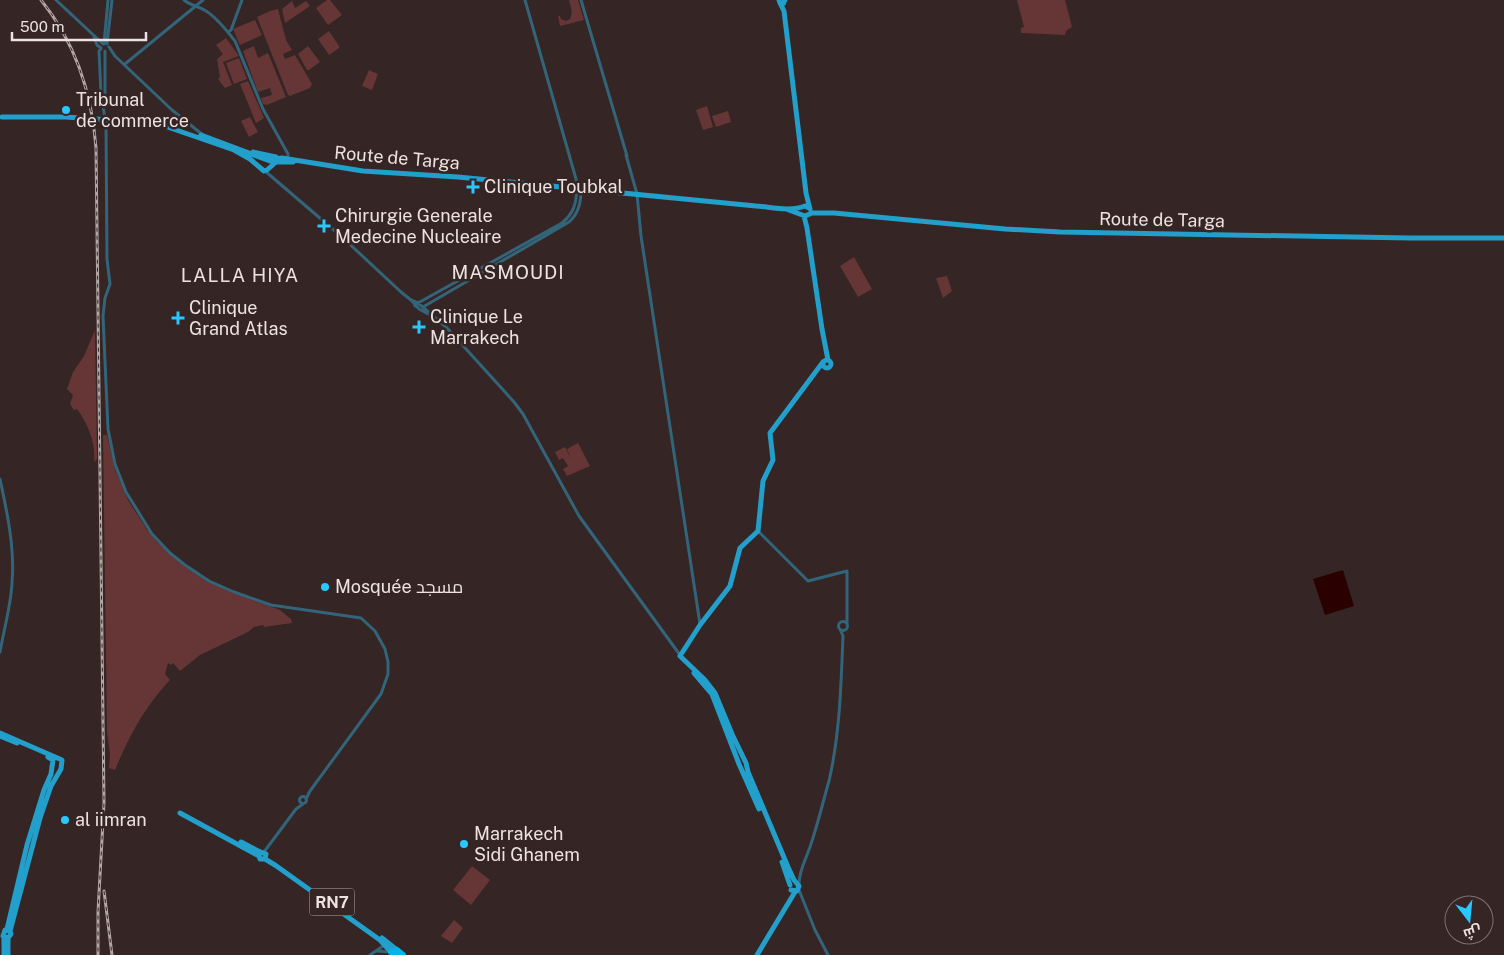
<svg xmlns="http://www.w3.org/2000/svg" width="1504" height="955" viewBox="0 0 1504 955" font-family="'Public Sans',Cairo,sans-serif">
	<rect width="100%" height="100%" fill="#352524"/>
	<path fill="#653635" d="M327,0H330L342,15L328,25L316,8Z
		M569,0H578L584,20L560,26L558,16H560L561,19L566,21L570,19C573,11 571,8 569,0Z
		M1017,0H1065L1072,27L1066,31L1065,35L1021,33V28L1024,27Z
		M292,1L295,8L306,1L310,6L285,23L282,9Z
		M278,9L286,40L292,50L283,54L285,59L295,55L312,84L310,88L290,96L288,95L257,17L270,11Z
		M255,20L262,35L240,45L233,29Z
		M329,31L339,46V48L329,55L318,39Z
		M226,38L239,56L223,62L232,85L225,88L218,79L220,77L217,59L223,54L216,45Z
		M254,46L258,58L268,53L286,97L267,105L263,104L261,98L272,95L270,88L258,92L243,51Z
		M308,46L320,62L309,70H307L298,54Z
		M239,58L247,79L234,84L226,63Z
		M369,70L378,74L372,90L362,86Z
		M248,81L264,118L256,123L240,84Z
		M707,106L713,127L703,130L696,110Z
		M728,111L731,122L716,127L712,116Z
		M250,117L258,132L249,137L241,121Z
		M854,257L872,289L858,297L840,266Z
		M947,276L952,291L943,298L936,278Z
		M95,330L97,459L94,462C96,443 88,424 77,409L74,410L70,404L73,395L67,389L73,372L84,356Z
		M103,435H107L115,469L128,500L146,528L156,541L184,566L207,581L236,594L280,610L291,619L292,623L264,627L263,625L254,627L248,632L200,655L180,671L173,663L171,665L168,663L165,674L170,680C144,708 130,735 115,770L109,768L110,755L107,731Z
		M578,443L590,466L567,476L563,469L568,466L563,458L559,460L555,452L565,447L571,459L567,449Z
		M472,866L490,880L471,905L453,890Z
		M454,920L463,928L452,943L441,936Z"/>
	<path fill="#2a0001" d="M1343,570L1354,606L1325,615L1313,579Z"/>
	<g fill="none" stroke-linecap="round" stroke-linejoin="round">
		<path stroke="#33657a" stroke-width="3" d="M56,0L103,44
			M184,0C191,6 199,6 206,11C216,17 228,32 235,41L263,109L288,154V159
			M581,0L627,156
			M228,32L231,30L242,0
			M94,37L97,45L101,48
			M104,44L108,0
			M107,44L112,0
			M109,47L115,56L172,110L203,135
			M101,49L99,51L101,95L106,124L107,259L110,284L105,298L103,316L108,429L115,464L126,492L152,534L170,553L185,565L209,581L234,592L271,605L361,618L375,631L385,649L388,662V674L381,694L310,791L306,799
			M125,64L203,0
			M105,106V51
			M182,128L185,126V121
			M626,155L637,194L641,236L700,624
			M265,171L342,237L401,292L411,300L418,303L447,328L514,402L523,414L579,516L680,655
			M411,300L419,309L430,315
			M415,306L418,303L562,223C574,213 576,204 577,189
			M423,307L569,222C579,213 581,202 581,189L578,186L525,0
			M0,479C7,512 15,548 12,583C11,605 4,629 0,652
			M758,531L808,581L847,571V623
			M838.5 626a4.5 4.5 0 1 1 9 0a4.5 4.5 0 1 1-9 0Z
			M299.5 800a3.5 3.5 0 1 1 7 0a3.5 3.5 0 1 1-7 0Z
			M264,852L296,809L303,804
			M799,884C799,870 807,857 811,844C818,823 823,802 829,781C840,733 841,685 843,636L840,629
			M799,890L815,930L828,955
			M377,951L391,952
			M370,955L386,944"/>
		<path stroke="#229fca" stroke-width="5" d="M779,0L780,3L783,4L785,0
			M780,3L784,11L806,193L810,209
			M2,117H65L156,123L234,150L250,159L264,171L267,170L276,162H293
			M201,135L270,161
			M253,152L276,157
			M268,160L282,158L363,171L458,177L756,206C771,207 790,212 805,206L809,208
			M786,209L805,216L812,213H834L1005,229L1060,232L1410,238H1504
			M804,216L807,228L822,329L828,360
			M823 364a4 4 0 1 1 8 0a4 4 0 1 1-8 0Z
			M680,656L700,625L730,586L740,548L758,531L763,481L773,460L770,433L823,362
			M680,656L705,680L715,693L732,734L746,763L748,772L788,867L794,880L799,886L797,891L791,890
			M694,673L712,694L739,764L759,809
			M0,733L62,760L61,769L51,786L40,818L10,931L11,934L8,938L3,936L5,930L10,931
			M0,736L17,743
			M180,813L259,856
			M241,842L260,852
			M265,859L266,854L261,852L259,855L260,859H265L275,865L380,940L391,952
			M782,862L790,885
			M7,929L27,845L44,790L51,774L53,760L48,757
			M4,936V955
			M382,938L397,950
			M8,955V938
			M757,955L795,892"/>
		<path stroke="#00b5ea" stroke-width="6" d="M397,950L403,955
			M391,952L396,955"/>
		<g stroke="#b2a6a5" stroke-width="3">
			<path id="rail" d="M41,0C75,42 92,94 96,148L104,803L98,912V955
				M104,891L112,955"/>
		</g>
		<use href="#rail" stroke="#352524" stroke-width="1" stroke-dasharray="4" stroke-linecap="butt"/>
	</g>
	<g fill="#28c8ff" stroke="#352524" stroke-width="2">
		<circle cx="66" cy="110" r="5"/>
		<path d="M470.5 179.5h5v5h5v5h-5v5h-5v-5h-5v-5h5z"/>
		<path d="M321.5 218.5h5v5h5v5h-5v5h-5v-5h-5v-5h5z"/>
		<path d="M175.5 310.5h5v5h5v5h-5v5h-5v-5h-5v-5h5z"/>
		<path d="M416.5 319.5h5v5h5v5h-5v5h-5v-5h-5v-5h5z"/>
		<circle cx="325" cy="587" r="5"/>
		<circle cx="65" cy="820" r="5"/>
		<circle cx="464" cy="844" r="5"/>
	</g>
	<g text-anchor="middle" stroke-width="5" stroke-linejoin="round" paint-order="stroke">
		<rect fill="#352524" stroke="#b6a9a8" stroke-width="1" x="309.5" y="888.5" width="45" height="27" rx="4"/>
		<g font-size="16" font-weight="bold" fill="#ede2e1">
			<text x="332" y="908">RN7</text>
		</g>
		<g font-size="18" fill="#ede2e1" stroke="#352524" text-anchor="start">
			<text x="76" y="106">Tribunal<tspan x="76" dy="21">de commerce</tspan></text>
			<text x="484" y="193">Clinique Toubkal</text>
			<text x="335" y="222">Chirurgie Generale<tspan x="335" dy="21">Medecine Nucleaire</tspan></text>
			<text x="189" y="314">Clinique<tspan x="189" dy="21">Grand Atlas</tspan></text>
			<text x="430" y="323">Clinique Le<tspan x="430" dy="21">Marrakech</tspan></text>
			<text x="335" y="593">Mosquée مسجد</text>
			<text x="75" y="826">al iimran</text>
			<text x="474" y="840">Marrakech<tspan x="474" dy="21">Sidi Ghanem</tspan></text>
		</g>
		<g font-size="18" fill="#ede2e1" stroke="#352524">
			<text transform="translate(397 158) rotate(5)" y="6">Route de Targa</text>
			<text transform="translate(1162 220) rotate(1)" y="6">Route de Targa</text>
		</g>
		<g font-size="19" letter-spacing="1" fill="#ede2e1" stroke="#352524">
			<text x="508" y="279">MASMOUDI</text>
			<text x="240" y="282">LALLA HIYA</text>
		</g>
	</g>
	<g transform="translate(1469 920) rotate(164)"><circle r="24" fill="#352524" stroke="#7f7170"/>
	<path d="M0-4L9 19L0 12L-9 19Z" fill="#28c8ff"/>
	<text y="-8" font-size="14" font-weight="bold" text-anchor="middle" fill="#ede2e1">ش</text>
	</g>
	<path d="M12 32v8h134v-8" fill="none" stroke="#ede2e1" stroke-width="2.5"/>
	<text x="20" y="32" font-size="15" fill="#ede2e1" stroke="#352524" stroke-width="4" paint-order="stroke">500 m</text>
</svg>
